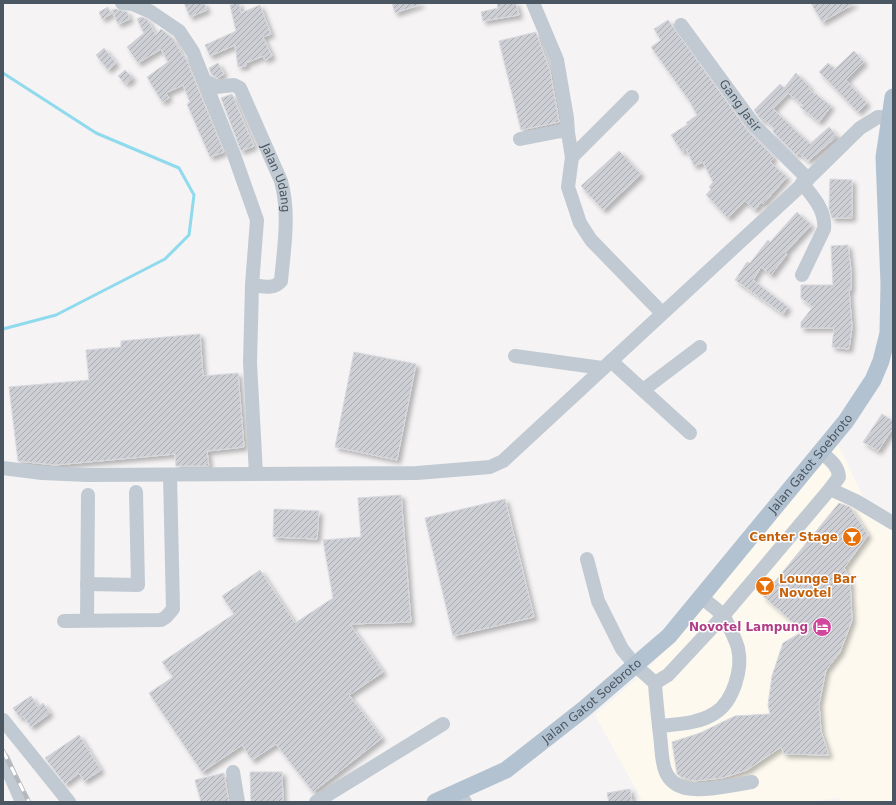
<svg xmlns="http://www.w3.org/2000/svg" width="896" height="805" viewBox="0 0 896 805" font-family="'DejaVu Sans',sans-serif">
	<defs>
		<pattern id="building-hatch" width="6" height="6" patternUnits="userSpaceOnUse"><rect width="6" height="6" fill="#cdcfd5"/><path d="M-1 1l2-2M0 6l6-6M5 7l2-2" fill="none" stroke="#a8abb0"/></pattern>
		<filter id="shadow"><feDropShadow dx="3.5" dy="3.5" stdDeviation="2" flood-color="#0004"/></filter>
	</defs>
	<rect width="100%" height="100%" fill="#f5f3f3"/>
	<path fill="#fdf9ef" d="M836,440L866,503L893,514V802H841L839,798L810,802H643L595,715L639,677L676,639Z"/>
	<g fill="none" stroke-linecap="round" stroke-linejoin="round">
		<path stroke="#90daee" stroke-width="3" d="M3,73L96,133L179,168L194,195L189,235L165,259L56,315L3,329"/>
	</g>
	<path fill="url(#building-hatch)" stroke="#d7d9de" filter="url(#shadow)" d="M184,3H204L207,10L190,17Z
		M237,3H239L241,13L260,5L271,34L263,37L272,56L265,60L263,56L246,63V66L238,67L235,45L210,56L205,45L236,31L230,5Z
		M392,3H421V4L395,13Z
		M497,3H516L519,15L483,21L481,12L498,8Z
		M811,3H855L822,22Z
		M108,7L111,14L102,19L99,12Z
		M116,9L127,12L130,19L118,24L112,10Z
		M141,17L147,19L156,35L161,29L165,32L174,40L183,56H185L224,152L210,157L187,104L190,102L183,85L166,93L169,98L162,102L147,77L168,62L161,49L138,63L127,47L144,33L137,19Z
		M668,20L748,131L774,157L770,162L787,177L763,204L761,202L755,210L745,201L728,218L706,195L711,189L709,187L713,182L703,162L694,166L686,149L682,152L671,135L688,124L686,123L697,115L690,102L651,47L661,40L654,29Z
		M536,32L550,71L559,122L521,130L499,41Z
		M104,48L116,63L108,70L96,55Z
		M854,51L864,62L846,80L867,103L858,112L819,72L828,63L835,69Z
		M218,63L224,74L217,78L211,74L209,68Z
		M125,70L133,78L126,84L118,76Z
		M796,73L810,87L809,89L831,106L819,122L800,107L803,105L788,93L773,109L810,144L829,127L837,136L808,161L799,153L796,155L773,132L774,129L763,119L762,121L754,110L780,84L784,88Z
		M232,94L254,146L241,151L221,98Z
		M619,151L641,174L603,210L581,186Z
		M830,179L852,180V218H832L829,208Z
		M797,212L811,225L785,253L787,254L771,275L761,267L753,280L788,307L783,314L735,280L747,262L750,263L768,240L770,242Z
		M848,245L851,270V290H849L852,327L849,349L832,347L834,328H801V322L813,307L801,298V285H833L831,246Z
		M200,334L203,376L238,373L244,447L207,451L209,466H176L175,454L55,465L18,461L9,387L89,380L86,350L121,347V341Z
		M354,352L416,364L397,460L335,447Z
		M882,414L893,421V428L878,451L863,442Z
		M401,495L411,622L350,624L383,672L349,695L382,738L313,792L276,744L252,760L242,745L202,772L149,693L173,677L162,662L234,614L222,596L260,570L295,623L333,598L323,540L361,537L358,498Z
		M505,499L534,617L453,636L425,518Z
		M839,503L850,507L868,535L844,568L850,580L852,620L840,652L826,670L819,704L821,731L829,755L784,754L781,747L747,770L722,778L693,781L681,777L677,774L672,742L700,733L735,716L770,714L768,705L772,676L783,643L800,633L790,620L763,596Z
		M274,509L319,511L317,539L273,537Z
		M31,696L38,707L43,703L50,713L31,727L23,716L20,718L13,708Z
		M79,735L101,770L84,781L79,773L65,784L45,758Z
		M250,772H282L283,802H251Z
		M224,773L229,802H201L195,780Z
		M630,789L632,802H609L607,793Z"/>
	<g fill="none" stroke-linecap="round" stroke-linejoin="round">
		<g stroke="#c1cad2" stroke-width="14">
			<path d="M122,3L133,4L151,12L179,31L193,52L234,155L257,220L252,285L250,363L256,474"/>
			<path d="M533,3L557,60L567,118L568,133"/>
			<path id="s1" d="M681,25L755,126L808,179"/>
			<path id="s2" d="M204,80L216,87L234,85L240,88L281,181C290,213 284,248 281,281C274,290 262,286 252,285"/>
			<path d="M520,139L561,131L568,133L572,157L568,187L580,223L591,240L662,313"/>
			<path d="M572,157L632,97"/>
			<path d="M802,275L824,229C826,210 813,197 802,183"/>
			<path d="M515,356L602,368"/>
			<path d="M611,361L690,433"/>
			<path d="M643,390L700,347"/>
			<path d="M821,452C830,460 838,465 839,477L830,489"/>
			<path d="M3,468L42,473L88,475L417,473L490,467L503,461L808,179L860,128L878,117L893,118"/>
			<path d="M587,559L598,601L622,649L636,666L655,683L668,675L723,616L830,489L856,501L893,523"/>
			<path d="M87,584L138,585L136,492"/>
			<path d="M87,620L88,495"/>
			<path d="M64,621L161,620L166,617L173,609L170,475"/>
			<path d="M655,683C656,700 658,717 660,735C663,756 659,781 685,788C703,792 733,785 752,782"/>
			<path d="M3,720L69,802"/>
			<path d="M659,726C678,724 698,724 715,713C733,702 743,669 738,648C735,638 729,626 724,617C719,610 708,603 701,597"/>
			<path d="M3,759L22,802"/>
			<path d="M233,772L238,802"/>
			<path d="M458,792L465,802"/>
			<path d="M316,802L443,724"/>
		</g>
		<path stroke="#b3c2d1" stroke-width="17" id="s3" d="M435,802L506,770L584,709L669,636L846,421L873,380L881,361L888,333L889,284L884,157L893,97"/>
		<g stroke="#b5b8bd" stroke-width="4.5">
			<path id="rail" d="M3,751L29,802"/>
		</g>
		<use href="#rail" stroke="#fff" stroke-width="3" stroke-dasharray="9" stroke-linecap="butt"/>
	</g>
	<defs>
		<g id="bar-disc" transform="scale(1)"><circle r="9.5" fill="#e8710a" stroke="#fff"/><path d="M-6-5H6L.8 .8V4.5H3.5V6h-7V4.5H-.8V.8Z" fill="#fff"/></g>
		<g id="hotel-disc" transform="scale(1)"><circle r="9.5" fill="#d1479c" stroke="#fff"/><path d="M-6-4.5h1.5V1H6V5H4.5V3h-9V5H-6ZM-4 0a1.8 1.8 0 1 1 3.6 0ZM.5 0V-2.5h3Q6-2.5 6 0Z" fill="#fff"/></g>
	</defs>
	<g fill-rule="evenodd">
		<use href="#bar-disc" x="852" y="537"/>
		<use href="#bar-disc" x="765" y="586"/>
		<use href="#hotel-disc" x="822" y="627"/>
	</g>
	<g text-anchor="middle" stroke-width="3" stroke-linejoin="round" paint-order="stroke">
		<g font-size="12" fill="#4a5661" stroke="#fff">
			<text dy="4" stroke="none"><textPath href="#s1" startOffset="100">Gang Jasir</textPath></text>
			<text dy="4" stroke="none"><textPath href="#s2" startOffset="136">Jalan Udang</textPath></text>
			<text dy="4" stroke="none"><textPath href="#s3" startOffset="512">Jalan Gatot Soebroto</textPath></text>
			<text dy="4" stroke="none"><textPath href="#s3" startOffset="188">Jalan Gatot Soebroto</textPath></text>
		</g>
		<g font-size="12" font-weight="bold" fill="#c56008" stroke="#fff" text-anchor="end">
			<text x="838" y="541">Center Stage</text>
			<text x="779" y="583" text-anchor="start">Lounge Bar<tspan x="779" dy="14">Novotel</tspan></text>
		</g>
		<g font-size="12" font-weight="bold" fill="#b23c85" stroke="#fff" text-anchor="end">
			<text x="808" y="631">Novotel Lampung</text>
		</g>
	</g>
	<rect width="896" height="805" fill="none" stroke="#4a5661" stroke-width="8"/>
</svg>
